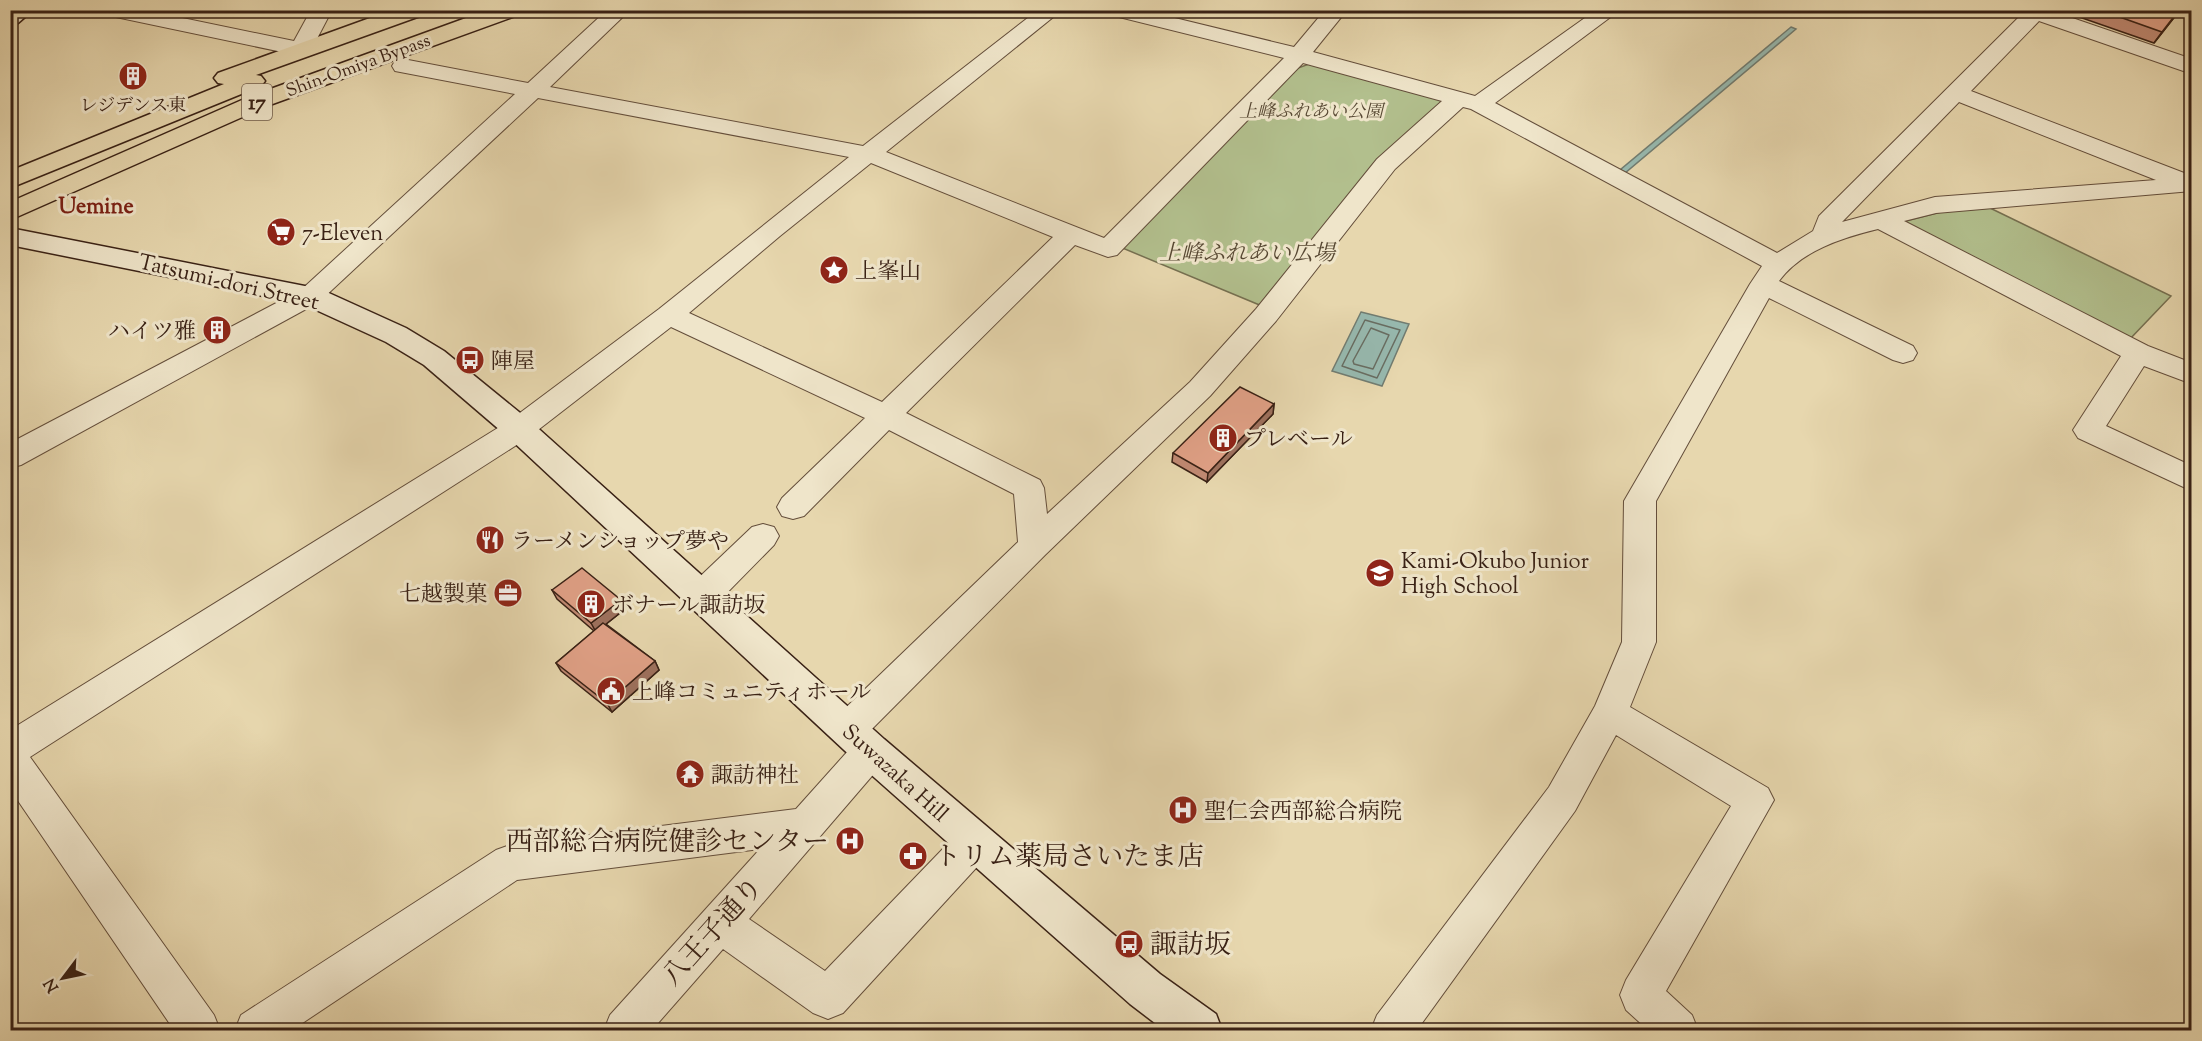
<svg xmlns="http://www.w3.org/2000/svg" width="2202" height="1041" viewBox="0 0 2202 1041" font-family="'Sorts Mill Goudy','Noto Serif JP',serif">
	<rect width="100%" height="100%" fill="#e7d7ae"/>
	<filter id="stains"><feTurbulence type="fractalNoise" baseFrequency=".00333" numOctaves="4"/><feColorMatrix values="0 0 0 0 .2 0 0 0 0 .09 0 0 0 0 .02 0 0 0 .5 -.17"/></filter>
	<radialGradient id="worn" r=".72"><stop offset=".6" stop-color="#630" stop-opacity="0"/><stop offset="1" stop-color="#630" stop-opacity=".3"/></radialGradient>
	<path fill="#b2bf8d" stroke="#767051" stroke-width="1.5" d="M1309,64L1438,97L1442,104L1262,306L1120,247L1287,72Z
		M1990,208L2171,296L2128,341L1905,226L1906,221L1941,212Z"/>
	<path fill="#97b9af" stroke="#717c71" stroke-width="1.5" d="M1791,27L1796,29L1625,173L1620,170Z
		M1361,312L1409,324L1382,386L1332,371Z"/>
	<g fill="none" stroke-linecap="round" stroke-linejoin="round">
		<path stroke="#686d62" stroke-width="1.5" d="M1365,320L1400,330L1377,378L1342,366Z
			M1371,328L1389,335L1373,369L1354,364L1353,361Z"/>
		<g stroke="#644e3b" stroke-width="2">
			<path id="street" d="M101,10H144L294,41L311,10H332L309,54L301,56L111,16L104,14Z
				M607,10H630L550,87L863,146L1038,10H1062L886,152L1104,238L1284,58L1107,14L1104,10H1142L1294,47L1325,10H1347L1313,52L1475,96L1596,10H1620L1495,103L1777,253L1813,231L1819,216L2026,10H2049L2192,59V74L2039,21L1971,91L2192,176V191L1936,213L1904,221L2148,346L2192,363V384L2144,366L2106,426L2192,466V491L2078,438L2073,430L2121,356L1878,229C1842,238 1802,250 1779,281L1913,346L1917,353L1913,360L1903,363L1893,360L1769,298L1656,501V642L1630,707L1768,788L1774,800L1666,991L1692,1015L1698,1030H1648L1626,1010L1620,995L1626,980L1731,806L1616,735L1575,811L1417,1030H1371L1377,1015L1549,787L1595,706L1622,642L1624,501L1750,284L1762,266L1471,109L1463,107L1395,169L1276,321L1210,396L1045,555L863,738L871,735L884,740L889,751L884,762L749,919L825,971L962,829L975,824L988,829L994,842L988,855L843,1013L828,1019L813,1013L723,949L652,1030H604L610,1015L760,849L517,880L292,1030H235L241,1015L496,850L510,845L796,809L856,742L848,745L835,740L830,729L835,718L1018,542L1014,494L889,430L804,516L793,519L782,516L777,507L782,498L865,418L671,327L529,437L30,757L214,1015L220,1030H174L10,789V730L509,421L659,309L849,157L538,98L319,302L21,465L10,468V443L301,290L515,94L395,71L392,66L395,61L403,59L528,83ZM1303,63L1442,101L1377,159L1256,309L1190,382L1047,514L1044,488L1040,480L906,413L1075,245L1108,257L1117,255ZM1959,102L2156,180L1935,197L1842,222ZM871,163L1053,237L882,402L689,313L780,236Z
				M763,524L774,527L779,536L774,545L715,605L703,608L691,605L686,595L691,585L752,527Z"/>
		</g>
		<g stroke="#392115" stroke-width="3">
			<path id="secondary" d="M10,10H33L18,23L10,25Z
				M10,228L320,289L406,328L444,351L530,421L884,739L1160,974L1216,1014L1222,1030H1164L1130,1004L858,763L508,437L424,365L386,342L303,304L10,245Z"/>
		</g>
		<g stroke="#392115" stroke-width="3">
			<path id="highway" d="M392,10H426L423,15L256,75L261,76L265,81L261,86L10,188V171L224,84L218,83L214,78L218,73Z
				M488,10H521L518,15L267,106L10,220V202L251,96Z"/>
		</g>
		<use href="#street" fill="#efe5ca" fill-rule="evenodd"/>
		<use href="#secondary" fill="#efe5ca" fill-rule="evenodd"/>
		<use href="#highway" fill="#e7d7ae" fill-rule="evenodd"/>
	</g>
	<path fill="#c28a74" stroke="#392115" stroke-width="1.5" d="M2062,10H2180L2154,43L2062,11Z
		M1274,404L1273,414L1207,482L1172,462L1173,453Z
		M552,590L625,609L606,624L655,661L659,670L612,712L561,671L556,663L594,631L557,599Z"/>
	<path fill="#9e715e" stroke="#392115" stroke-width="1.5" d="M2179,10H2180L2154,43L2162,32Z
		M1274,404L1273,414L1207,482L1208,473Z
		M621,600L625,609L596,632L591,623Z
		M655,661L659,670L612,712L607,703Z"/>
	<path fill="#e1a187" stroke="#392115" stroke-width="1.5" d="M2100,10H2179L2162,32Z
		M1240,387L1274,404L1208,473L1173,453Z
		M582,568L621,600L591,623L552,590Z
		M603,623L655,661L607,703L556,663Z"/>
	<defs>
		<g id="building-disc" transform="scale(1.5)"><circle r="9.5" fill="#8f2418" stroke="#efe5ca"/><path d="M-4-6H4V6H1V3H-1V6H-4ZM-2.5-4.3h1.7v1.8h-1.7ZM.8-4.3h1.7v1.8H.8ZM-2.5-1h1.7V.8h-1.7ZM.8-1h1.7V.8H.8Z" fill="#fff"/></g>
		<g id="supermarket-disc" transform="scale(1.5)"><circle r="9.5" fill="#8f2418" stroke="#efe5ca"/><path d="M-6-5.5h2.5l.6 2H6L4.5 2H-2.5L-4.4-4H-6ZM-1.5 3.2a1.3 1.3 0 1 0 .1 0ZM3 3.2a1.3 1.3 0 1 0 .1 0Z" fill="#fff"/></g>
		<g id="sight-disc" transform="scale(1.5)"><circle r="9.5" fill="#8f2418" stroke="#efe5ca"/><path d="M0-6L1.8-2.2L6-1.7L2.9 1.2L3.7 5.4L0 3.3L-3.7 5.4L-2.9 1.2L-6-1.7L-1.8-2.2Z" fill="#fff"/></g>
		<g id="bus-disc" transform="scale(1.5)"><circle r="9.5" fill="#8f2418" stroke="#efe5ca"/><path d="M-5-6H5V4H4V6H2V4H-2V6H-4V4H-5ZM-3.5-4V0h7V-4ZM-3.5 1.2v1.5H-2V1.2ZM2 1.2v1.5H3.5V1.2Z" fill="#fff"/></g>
		<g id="restaurant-disc" transform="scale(1.5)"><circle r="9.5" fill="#8f2418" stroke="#efe5ca"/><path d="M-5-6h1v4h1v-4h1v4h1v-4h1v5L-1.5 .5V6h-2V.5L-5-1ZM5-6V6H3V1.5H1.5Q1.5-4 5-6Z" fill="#fff"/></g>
		<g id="school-disc" transform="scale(1.5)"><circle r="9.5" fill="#8f2418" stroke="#efe5ca"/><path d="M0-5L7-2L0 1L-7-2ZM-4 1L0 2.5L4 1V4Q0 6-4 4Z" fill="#fff"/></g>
		<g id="office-disc" transform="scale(1.5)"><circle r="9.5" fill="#8f2418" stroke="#efe5ca"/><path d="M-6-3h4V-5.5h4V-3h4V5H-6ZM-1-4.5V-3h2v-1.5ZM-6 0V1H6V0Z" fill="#fff"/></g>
		<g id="civic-disc" transform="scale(1.5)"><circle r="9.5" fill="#8f2418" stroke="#efe5ca"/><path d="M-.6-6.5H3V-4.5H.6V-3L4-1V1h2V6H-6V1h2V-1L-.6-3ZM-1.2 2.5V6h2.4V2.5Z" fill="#fff"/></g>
		<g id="temple-disc" transform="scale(1.5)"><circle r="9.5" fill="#8f2418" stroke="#efe5ca"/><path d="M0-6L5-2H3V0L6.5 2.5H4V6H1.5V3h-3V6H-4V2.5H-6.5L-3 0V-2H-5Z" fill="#fff"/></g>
		<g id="hospital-disc" transform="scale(1.5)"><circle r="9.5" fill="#8f2418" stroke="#efe5ca"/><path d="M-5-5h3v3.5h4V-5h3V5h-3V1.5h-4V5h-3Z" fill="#fff"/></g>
		<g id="pharmacy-disc" transform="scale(1.5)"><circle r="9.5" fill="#8f2418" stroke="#efe5ca"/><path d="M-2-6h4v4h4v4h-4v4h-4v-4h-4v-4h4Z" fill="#fff"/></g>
	</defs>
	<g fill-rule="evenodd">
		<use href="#building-disc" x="133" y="76"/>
		<use href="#supermarket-disc" x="281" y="232"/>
		<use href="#sight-disc" x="834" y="270"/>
		<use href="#building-disc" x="217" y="330"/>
		<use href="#bus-disc" x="470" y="360"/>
		<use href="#building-disc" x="1223" y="438"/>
		<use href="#restaurant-disc" x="490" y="540"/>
		<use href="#school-disc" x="1380" y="573"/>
		<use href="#office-disc" x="508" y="593"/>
		<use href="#building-disc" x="591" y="604"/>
		<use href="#civic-disc" x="611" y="691"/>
		<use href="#temple-disc" x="690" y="774"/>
		<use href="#hospital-disc" x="1183" y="810"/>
		<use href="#hospital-disc" x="850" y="841"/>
		<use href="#pharmacy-disc" x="913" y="856"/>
		<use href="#bus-disc" x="1129" y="944"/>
	</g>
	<g text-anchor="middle" stroke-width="6" stroke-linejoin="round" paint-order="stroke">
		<g font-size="18" fill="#392115" stroke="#efe5ca">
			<text transform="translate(358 65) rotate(-20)" y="6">Shin-Omiya Bypass</text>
		</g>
		<g font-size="18" fill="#392115" stroke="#efe5ca">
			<text x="133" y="111">レジデンス東</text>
		</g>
		<g font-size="18" font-style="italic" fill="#574833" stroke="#efe5ca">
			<text x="1311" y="117">上峰ふれあい公園</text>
		</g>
		<rect fill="#efe5ca" stroke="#705c4b" stroke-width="1.5" x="242" y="84" width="30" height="36" rx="4.5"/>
		<g font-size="21" font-weight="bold" fill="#392115">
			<text x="257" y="109">17</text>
		</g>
		<g font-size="22" font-weight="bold" fill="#7a1f14" stroke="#efe5ca">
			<text x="96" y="213">Uemine</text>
		</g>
		<g font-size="22" fill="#392115" stroke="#efe5ca" text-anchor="start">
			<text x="302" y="240">7-Eleven</text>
			<text x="855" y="278">上峯山</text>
			<text x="196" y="338" text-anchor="end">ハイツ雅</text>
			<text x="491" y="368">陣屋</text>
			<text x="1244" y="446">プレベール</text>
			<text x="511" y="548">ラーメンショップ夢や</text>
			<text x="1401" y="568">Kami-Okubo Junior<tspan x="1401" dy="25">High School</tspan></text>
			<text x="487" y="601" text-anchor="end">七越製菓</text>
			<text x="612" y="612">ボナール諏訪坂</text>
			<text x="632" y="699">上峰コミュニティホール</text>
			<text x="711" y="782">諏訪神社</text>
			<text x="1204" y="818">聖仁会西部総合病院</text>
		</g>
		<g font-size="22" font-style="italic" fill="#574833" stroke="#efe5ca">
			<text x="1247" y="260">上峰ふれあい広場</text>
		</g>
		<g font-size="22" fill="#392115" stroke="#efe5ca">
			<text transform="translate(229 281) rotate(13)" y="8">Tatsumi-dori Street</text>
			<text transform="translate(896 772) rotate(42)" y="8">Suwazaka Hill</text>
		</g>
		<g font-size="27" fill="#392115" stroke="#efe5ca" text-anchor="start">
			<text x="829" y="850" text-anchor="end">西部総合病院健診センター</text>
			<text x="934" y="865">トリム薬局さいたま店</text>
			<text x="1150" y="953">諏訪坂</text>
		</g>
		<g font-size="27" fill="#392115" stroke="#efe5ca">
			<text transform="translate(712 931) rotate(-48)" y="9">八王子通り</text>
		</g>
	</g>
	<rect width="2202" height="1041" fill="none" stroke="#e7d7ae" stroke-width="36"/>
	<rect x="12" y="12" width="2178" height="1017" fill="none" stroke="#392115" stroke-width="3"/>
	<rect x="18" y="18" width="2166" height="1005" fill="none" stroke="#392115" stroke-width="1.5"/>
	<g transform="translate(63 978) rotate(238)" stroke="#efe5ca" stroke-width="4.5" paint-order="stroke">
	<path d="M0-4.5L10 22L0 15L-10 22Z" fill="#392115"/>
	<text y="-9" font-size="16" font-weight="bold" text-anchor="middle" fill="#392115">N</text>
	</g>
	<rect width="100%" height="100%" filter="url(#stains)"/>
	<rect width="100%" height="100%" fill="url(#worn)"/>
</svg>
